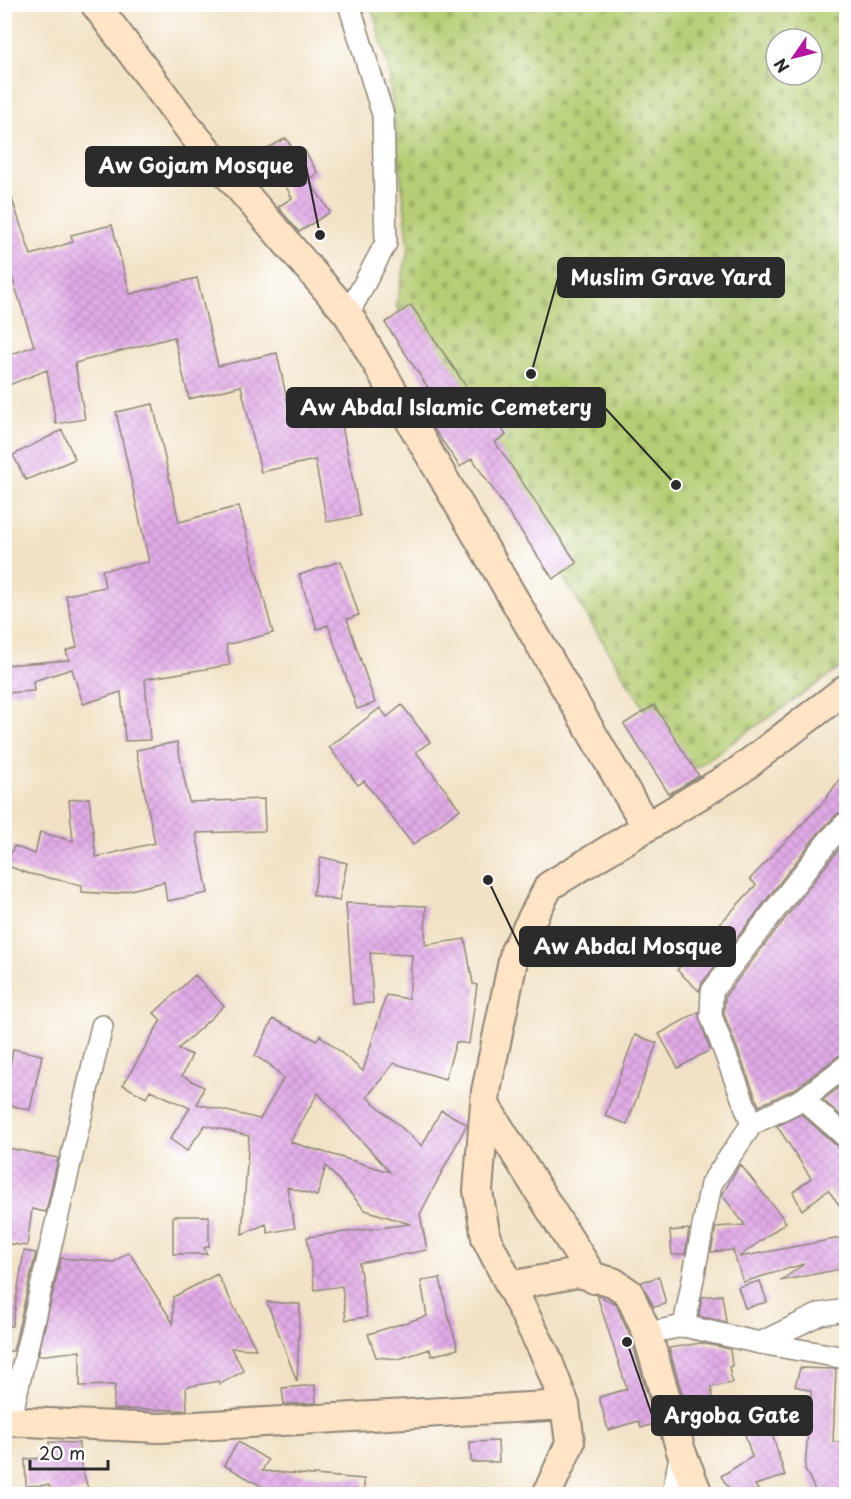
<svg xmlns="http://www.w3.org/2000/svg" width="851" height="1499" viewBox="0 0 851 1499" font-family="'Playpen Sans',sans-serif">
	<defs>
		<pattern id="cemetery-stones" width="16" height="16" patternUnits="userSpaceOnUse" patternTransform="scale(1.5)"><rect width="16" height="16" fill="#b5ce74"/><path d="M2 7V4a2 2 0 0 1 4 0v3zM10 15v-3a2 2 0 0 1 4 0v3z" fill="#9cb165"/></pattern>
		<pattern id="building-cross-hatch" width="8" height="8" patternUnits="userSpaceOnUse" patternTransform="scale(1.5)"><rect width="8" height="8" fill="#e1aae7"/><path d="M0 0l8 8M0 8l8-8" fill="none" stroke="#c192c6"/></pattern>
	</defs>
	<rect width="100%" height="100%" fill="#fff"/>
	<filter id="ink" filterUnits="userSpaceOnUse"><feTurbulence type="fractalNoise" baseFrequency=".0167" numOctaves="2"/><feDisplacementMap in="SourceGraphic" scale="12" xChannelSelector="R" yChannelSelector="G"/><feConvolveMatrix kernelMatrix="1 2 1 2 8 2 1 2 1" color-interpolation-filters="sRGB"/></filter>
	<filter id="wash" filterUnits="userSpaceOnUse"><feTurbulence type="fractalNoise" baseFrequency=".008" numOctaves="4" result="noise"/><feDisplacementMap in="SourceGraphic" scale="24" xChannelSelector="R" yChannelSelector="G"/><feGaussianBlur stdDeviation="1.35" result="paint"/><feColorMatrix in="noise" values="0 0 0 0 0 0 0 0 0 0 0 0 0 0 0 0 0 1.4 0 .05"/><feComposite in="paint" operator="in"/></filter>
	<g filter="url(#wash)">
		<rect width="100%" height="100%" fill="#f1e2c5"/>
		<path fill="url(#cemetery-stones)" stroke="#707c50" stroke-width="1.5" fill-rule="evenodd" d="M371,5H846V664L685,775L396,306L409,247L388,66ZM776,39H812V75H776Z"/>
		<g id="blocks">
			<path fill="url(#building-cross-hatch)" fill-rule="evenodd" d="M286,138L296,155L305,151L318,174L308,179L330,212L299,232L278,207L292,198L266,149Z
				M4,188H8L31,255L73,242L71,235L112,225L130,294L197,278L218,366L277,353L290,414L338,405L360,516L327,522L315,460L261,472L241,386L189,399L174,337L75,363L85,419L56,424L47,370L4,387V357L34,346L4,252Z
				M411,305L472,395L477,392L506,435L495,442L577,563L553,579L472,458L460,467L430,423L445,413L385,323Z
				M153,404L179,522L239,506L273,633L226,645L230,665L145,679L150,740L125,741L121,692L83,704L72,669L33,681L34,691L4,693V665L69,660L66,651L77,647L66,595L105,587L102,570L149,562L116,412Z
				M62,430L75,459L26,480L13,455Z
				M341,561L359,615L347,619L375,703L357,709L328,625L317,629L299,575Z
				M402,705L430,742L416,752L460,809L413,845L364,781L358,785L329,747L380,708L387,717Z
				M654,705L699,776L669,794L624,724Z
				M177,742L189,802L264,799L265,831L196,833L208,893L167,901L164,882L114,894L82,892V885L26,873L6,865L14,846L35,854L40,832L73,841L69,800L89,798L96,857L155,843L136,750Z
				M846,770V811L837,814L819,832L702,983L699,991L677,970L756,885L750,879L825,800Z
				M842,845L846,851V1054L838,1056L796,1088L759,1106L724,1014L725,996Z
				M321,857L347,863L339,901L313,895Z
				M346,903L426,906L425,945L465,939L473,984L477,985L469,1044L456,1042L445,1079L394,1063L367,1097L422,1146L441,1110L467,1124L420,1214L427,1250L359,1263L367,1317L346,1320L342,1286L315,1290L307,1237L410,1224L365,1210L326,1166L317,1196L287,1187L295,1228L268,1233L266,1224L242,1234L249,1136L205,1125L187,1151L170,1139L190,1108L150,1090L146,1098L123,1085L161,1020L154,1013L195,975L224,1006L178,1049L192,1055L182,1076L204,1087L197,1104L260,1119L284,1078L269,1064L255,1056L273,1019L316,1040L320,1035L363,1071L386,995L409,999L412,955L370,953L373,1003L353,1004ZM318,1093L390,1172L290,1142Z
				M698,1012L710,1050L678,1068L659,1034Z
				M635,1035L657,1043L627,1124L605,1116Z
				M13,1049L42,1055L30,1110L4,1104Z
				M846,1082V1120L823,1100Z
				M801,1114L838,1147L846,1149V1214L828,1190L802,1210L793,1192L811,1178L777,1126Z
				M4,1147L58,1158L46,1212L32,1209L27,1246L4,1243Z
				M740,1164L786,1222L739,1257L846,1237V1268L780,1281L804,1264L743,1282L733,1250L711,1252L716,1227L745,1225L722,1195Z
				M173,1216H209V1246L204,1248L207,1254H173Z
				M689,1229L685,1254L672,1255L670,1231Z
				M24,1251L36,1253L13,1351H4V1326H12Z
				M129,1252L173,1323V1297L217,1274L256,1349L231,1348L244,1371L220,1384L219,1381L186,1387L187,1410L113,1409L115,1385L80,1386V1351L38,1356L61,1258L114,1262Z
				M659,1277L666,1304L654,1307L641,1282Z
				M440,1278L447,1311L458,1349L431,1356L430,1349L399,1359L376,1357L368,1334L427,1316L421,1281Z
				M760,1281L767,1302L745,1308L738,1287Z
				M597,1295L616,1304L631,1339L656,1423L641,1428L639,1421L608,1430L599,1397L627,1389Z
				M722,1295L726,1322L699,1316L702,1297Z
				M267,1302L300,1304L297,1382Z
				M701,1343L730,1349L732,1366L729,1367L732,1383L711,1387L716,1421L691,1425L669,1348Z
				M800,1368L836,1369L833,1442H846V1494H817L805,1469L811,1391L795,1386Z
				M315,1385L316,1403L284,1404L282,1388Z
				M767,1417L785,1476L755,1485L761,1494H732L721,1476L752,1457L742,1425Z
				M498,1441L499,1462H471L470,1442Z
				M49,1442L79,1443V1457L88,1489L69,1494H52L49,1485L26,1486L25,1459L49,1458Z
				M238,1442L268,1460L262,1471L364,1479V1494H275L224,1465Z"/>
		</g>
	</g>
	<g filter="url(#ink)">
		<use href="#blocks" fill-opacity="0" stroke="#8e8678" stroke-width="1.5"/>
		<g fill="none" stroke-linecap="round" stroke-linejoin="round">
			<g stroke="#8e8678" stroke-width="24">
				<path id="street" d="M348,314L386,243L383,115L349,4
					M803,1099L846,1137
					M752,1124L803,1099L846,1066
					M684,1326L760,1343L846,1358
					M647,1333L684,1326L711,1184L752,1124L711,1016L712,991L829,840L846,823
					M760,1343L820,1314L846,1310
					M10,1421L102,1026
					M673,1494L681,1451"/>
			</g>
			<g stroke="#8e8678" stroke-width="32">
				<path id="secondary" d="M95,4L193,134L348,314L646,826
					M485,1105L594,1279
					M510,1286L578,1273L613,1282L629,1293L647,1333L681,1451L698,1494
					M4,1421L160,1428L565,1405
					M547,1494L570,1443L565,1405L546,1356L486,1238L478,1191L486,1091L515,951L549,886L736,773L846,689"/>
			</g>
			<use href="#street" stroke="#fff" stroke-width="21"/>
			<use href="#secondary" stroke="#ffe4c6" stroke-width="28"/>
		</g>
	</g>
	<path fill="none" stroke="#2b2b2b" stroke-width="2" d="M320 235L306 166M531 374L558 278M676 485L605 408M488 880L520 947M627 1342L652 1415"/>
	<g fill="#2b2b2b" stroke="#fff" stroke-width="2">
		<circle cx="320" cy="235" r="6"/>
		<circle cx="531" cy="374" r="6"/>
		<circle cx="676" cy="485" r="6"/>
		<circle cx="488" cy="880" r="6"/>
		<circle cx="627" cy="1342" r="6"/>
	</g>
	<g fill="#2b2b2b" stroke="#2b2b2b" stroke-width="2">
		<rect x="86" y="147" width="220" height="39" rx="6"/>
		<rect x="558" y="258" width="226" height="39" rx="6"/>
		<rect x="287" y="388" width="318" height="39" rx="6"/>
		<rect x="520" y="927" width="215" height="39" rx="6"/>
		<rect x="652" y="1396" width="160" height="39" rx="6"/>
	</g>
	<g font-size="21" text-anchor="middle" font-weight="bold" fill="#fff">
		<text x="196" y="173">Aw Gojam Mosque</text>
		<text x="671" y="285">Muslim Grave Yard</text>
		<text x="446" y="415">Aw Abdal Islamic Cemetery</text>
		<text x="628" y="954">Aw Abdal Mosque</text>
		<text x="732" y="1423">Argoba Gate</text>
	</g>
	<rect width="851" height="1499" fill="none" stroke="#fff" stroke-width="24"/>
	<g transform="translate(794 57) rotate(235)"><circle r="28" fill="#ffffff" stroke="#aaaaaa" stroke-width="1.5"/>
	<path d="M0-4.5L10 22L0 15L-10 22Z" fill="#b5179e"/>
	<text y="-9" font-size="16" font-weight="bold" text-anchor="middle" fill="#2b2b2b">N</text>
	</g>
	<path d="M30 1460v9h78v-9" fill="none" stroke="#2b2b2b" stroke-width="3"/>
	<text x="39" y="1460" font-size="18" fill="#2b2b2b" stroke="#ffffff" stroke-width="4.5" paint-order="stroke">20 m</text>
</svg>
